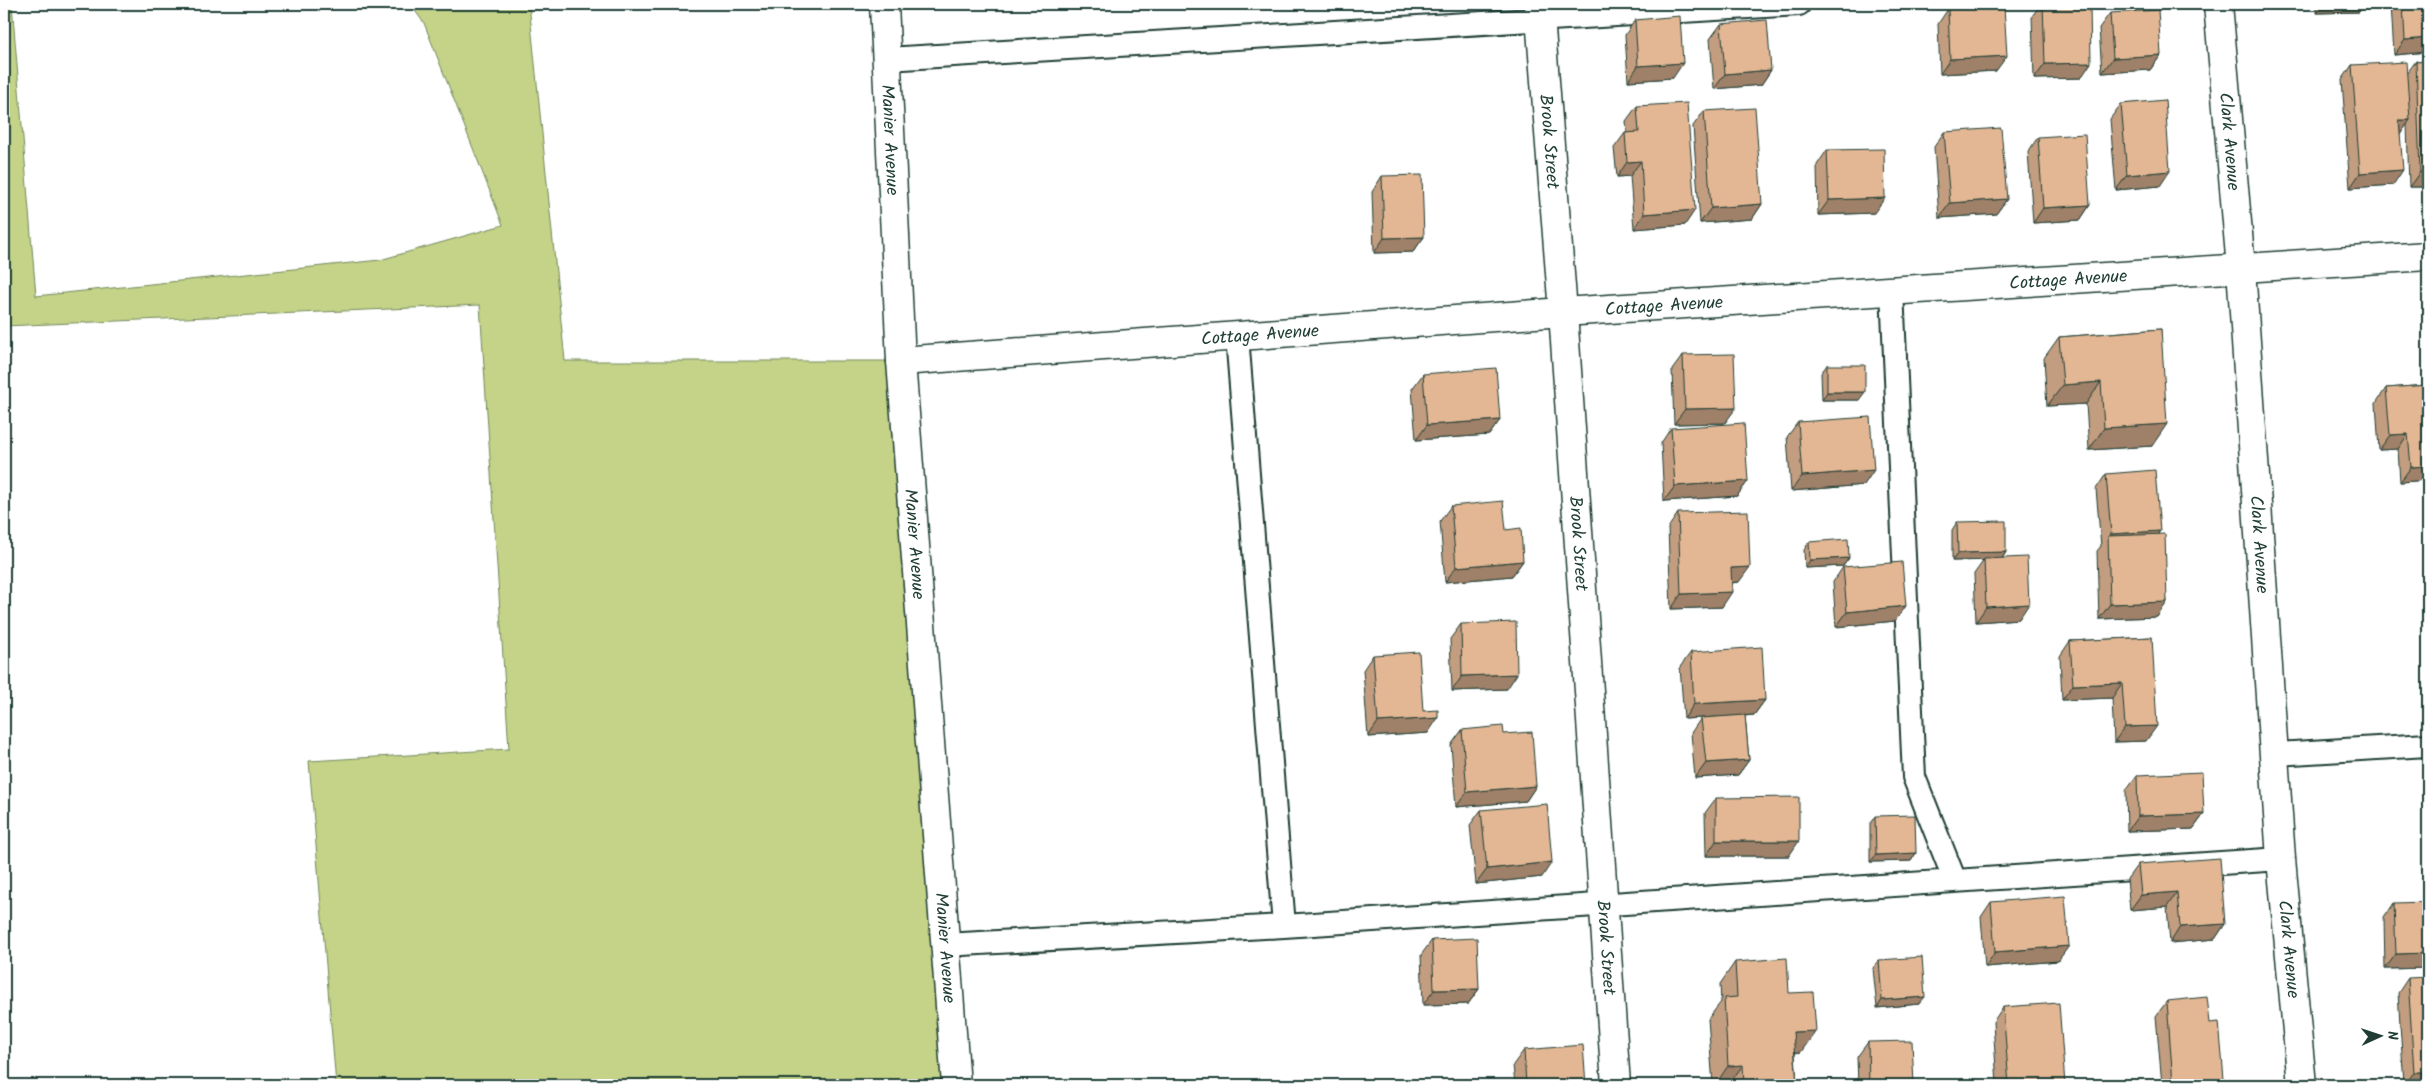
<svg xmlns="http://www.w3.org/2000/svg" width="2432" height="1089" viewBox="0 0 2432 1089" font-family="Kalam,sans-serif">
	<rect width="100%" height="100%" fill="#fff"/>
	<filter id="ink" filterUnits="userSpaceOnUse"><feTurbulence type="fractalNoise" baseFrequency=".02" numOctaves="2"/><feDisplacementMap in="SourceGraphic" scale="10" xChannelSelector="R" yChannelSelector="G"/><feConvolveMatrix kernelMatrix="1 2 1 2 8 2 1 2 1" color-interpolation-filters="sRGB"/></filter>
	<g filter="url(#ink)">
		<path fill="#c4d387" stroke="#72885e" d="M4,4H12L36,296L380,260L503,225L424,23L410,4H529L565,361H901L956,1085H336L309,761L509,749L480,305L4,326Z"/>
		<g fill="none" stroke-linecap="round" stroke-linejoin="round">
			<g stroke="#1f3d34" stroke-width="26">
				<path id="lane" d="M887,59L1799,4
					M1892,290L1914,777L1955,881
					M1237,336L1284,926
					M2274,754L2428,745
					M945,945L1284,926L2281,859"/>
			</g>
			<g stroke="#1f3d34" stroke-width="31">
				<g id="street">
					<path id="s1" d="M884,4L901,361L956,1085"/>
					<path id="s2" d="M1539,4L1563,312L1616,1085"/>
					<path id="s3" d="M901,361L1563,312L2428,256"/>
				</g>
			</g>
			<g stroke="#1f3d34" stroke-width="31">
				<g id="secondary">
					<path id="s4" d="M2218,4L2241,268L2281,859L2302,1085"/>
				</g>
			</g>
			<use href="#lane" stroke="#fff" stroke-width="22"/>
			<use href="#street" stroke="#fff" stroke-width="28"/>
			<use href="#secondary" stroke="#fff" stroke-width="28"/>
		</g>
		<path fill="#c39d7f" stroke="#1f3d34" d="M2041,4H2090L2081,78L2034,79L2032,16Z
			M2317,4H2365L2359,12L2317,13Z
			M2391,4H2428V50L2427,52L2394,55Z
			M1948,9L1996,71L1940,74L1938,24Z
			M2110,13L2161,55L2150,70L2102,73L2099,28Z
			M1635,20L1673,78L1628,81L1625,35Z
			M1721,24L1771,70L1761,85L1714,89L1710,39Z
			M2428,60V187H2409L2407,124L2400,134L2393,185L2350,188L2342,80L2352,65L2407,73L2416,61Z
			M2121,104L2160,186L2116,190L2110,119Z
			M1637,106L1685,225L1634,229L1630,176L1617,177L1614,148L1625,133H1627L1626,121Z
			M1704,111L1762,204L1752,219L1700,223L1693,126Z
			M1944,132L2007,199L1996,214L1939,218L1934,147Z
			M2038,137L2090,205L2080,220L2033,223L2028,152Z
			M1827,150L1874,213L1818,215L1817,165Z
			M1382,176L1424,237L1413,252L1374,253L1372,192Z
			M2161,329L2152,446L2089,450L2086,404L2047,406L2044,358L2059,337Z
			M1683,355L1725,423L1674,424L1672,370Z
			M1827,365L1859,400H1822L1821,373Z
			M1423,374L1500,420L1489,435L1416,440L1412,389Z
			M2428,385V480L2400,482L2398,449L2379,450L2376,403L2386,388Z
			M1798,422L1864,485L1791,491L1787,437Z
			M1671,428L1748,481L1737,496L1664,501L1661,443Z
			M2106,474L2160,531L2157,535L2167,602L2157,617L2099,619L2097,551L2101,546L2096,489Z
			M1451,506L1506,530L1523,561L1512,576L1445,582L1440,521Z
			M1678,513L1739,582L1732,583L1722,607L1671,609L1668,528Z
			M1957,522L2006,552L2002,559L2019,619L1976,622L1974,574L1984,560L1952,561V530Z
			M1809,542L1849,558L1843,566L1805,568L1804,550Z
			M1843,567L1895,621L1836,627L1833,582Z
			M1461,624L1507,689L1452,691L1450,639Z
			M2152,637L2146,741L2114,742L2112,698L2062,700L2060,656L2070,641Z
			M1691,652L1765,700L1754,715L1745,716L1749,760L1738,775L1695,778L1691,733L1701,718L1684,719L1680,667Z
			M1373,655L1423,711L1428,733L1368,737L1363,670Z
			M1462,730L1504,734L1536,786L1526,801L1456,807L1451,745Z
			M2137,775L2204,814L2193,829L2127,831L2126,790Z
			M1716,798L1789,856H1706L1705,813Z
			M1481,810L1542,877L1476,884L1470,825Z
			M1875,816L1916,853L1911,861L1870,862V824Z
			M2138,864L2225,924L2215,939L2170,943L2167,907L2130,910L2127,879Z
			M1991,902L2058,961L1985,967L1981,917Z
			M2394,903L2428,968L2385,969L2384,918Z
			M1432,940L1479,989L1468,1004L1423,1005L1421,955Z
			M1879,960L1919,1004L1877,1008L1873,968Z
			M1735,962L1789,993L1801,1052L1795,1053L1797,1085H1713L1708,1019L1721,1002L1720,984Z
			M2408,978L2428,1085H2404L2398,993Z
			M2167,1001L2210,1023L2220,1085H2162L2156,1016Z
			M2003,1007L2065,1085H1997L1993,1022Z
			M1868,1042L1914,1085H1858L1857,1057Z
			M1524,1050L1586,1085H1515L1513,1065Z"/>
		<path fill="#9f8068" stroke="#1f3d34" d="M2324,4H2365L2359,12L2317,13Z
			M2428,38V50L2427,52L2394,55L2405,40Z
			M2161,55L2150,70L2102,73L2113,58Z
			M2007,56L1996,71L1940,74L1950,59Z
			M1683,63L1673,78L1628,81L1638,66Z
			M2091,63L2081,78L2034,79L2045,64Z
			M1771,70L1761,85L1714,89L1725,74Z
			M2399,120H2410L2400,135Z
			M1641,161L1630,176L1617,177L1627,162Z
			M2403,170L2393,185L2350,188L2360,173Z
			M2170,171L2160,186L2116,190L2127,175Z
			M2420,172H2428V187H2409Z
			M1885,198L1874,213L1818,215L1829,200Z
			M2007,199L1996,214L1939,218L1950,203Z
			M1762,204L1752,219L1700,223L1711,208Z
			M2090,205L2080,220L2033,223L2043,208Z
			M1695,210L1685,225L1634,229L1644,214Z
			M1424,237L1413,252L1374,253L1384,238Z
			M2101,382L2086,404L2047,406L2063,385Z
			M1827,392H1865L1859,400H1822Z
			M1736,408L1725,423L1674,424L1685,409Z
			M1500,420L1489,435L1416,440L1427,425Z
			M2167,424L2152,446L2089,450L2104,428Z
			M2408,434L2398,449L2379,450L2390,435Z
			M2428,466V480L2400,482L2411,467Z
			M1874,470L1864,485L1791,491L1802,476Z
			M1748,481L1737,496L1664,501L1675,486Z
			M2160,531L2149,546L2108,540L2111,534Z
			M2006,552L2001,560L1952,561L1958,553Z
			M1849,558L1843,566L1805,568L1810,560Z
			M1523,561L1512,576L1445,582L1456,567Z
			M1750,567L1739,582L1721,583L1731,568Z
			M1732,592L1722,607L1671,609L1681,594Z
			M2167,602L2157,617L2099,619L2110,604Z
			M2029,604L2019,619L1976,622L1986,607Z
			M1906,606L1895,621L1836,627L1847,612Z
			M1517,674L1507,689L1452,691L1462,676Z
			M2122,683L2112,698L2062,700L2073,685Z
			M1765,700L1754,715L1684,719L1694,704Z
			M1438,718L1428,733L1368,737L1378,722Z
			M2157,726L2146,741L2114,742L2125,727Z
			M1749,760L1738,775L1695,778L1706,763Z
			M1536,786L1526,801L1456,807L1467,792Z
			M2204,814L2193,829L2127,831L2138,816Z
			M1716,841H1799L1789,856H1706Z
			M1916,853L1911,861L1870,862L1876,855Z
			M1552,862L1542,877L1476,884L1487,869Z
			M2177,892L2167,907L2130,910L2141,895Z
			M2225,924L2215,939L2170,943L2180,927Z
			M2069,946L2058,961L1985,967L1995,952Z
			M2428,953V968L2385,969L2396,954Z
			M1479,989L1468,1004L1423,1005L1434,990Z
			M1925,997L1919,1004L1877,1008L1882,1000Z
			M1816,1031L1801,1052L1778,1054L1793,1032Z
			M1743,1065L1728,1085H1715L1728,1066Z
			M2414,1072H2428V1085H2405Z
			M2224,1079L2220,1085H2172L2173,1084Z"/>
		<path fill="#e3b794" stroke="#1f3d34" d="M2043,4H2090L2091,63L2045,64Z
			M2403,4H2428V38L2405,40Z
			M2004,6L2007,56L1950,59L1948,9Z
			M2158,10L2161,55L2113,58L2110,13Z
			M1680,16L1683,63L1638,66L1635,20Z
			M1767,20L1771,70L1725,74L1721,24Z
			M2428,60V172H2420L2416,61Z
			M2406,62L2410,120H2399L2403,170L2360,173L2352,65Z
			M2165,100L2170,171L2127,175L2121,104Z
			M1687,103L1695,210L1644,214L1641,161L1627,162L1625,133L1639,132L1637,106Z
			M1755,108L1762,204L1711,208L1704,111Z
			M2001,128L2007,199L1950,203L1944,132Z
			M2085,134L2090,205L2043,208L2038,137Z
			M1884,149L1885,198L1829,200L1827,150Z
			M1422,175L1424,237L1384,238L1382,176Z
			M2161,329L2167,424L2104,428L2101,382L2063,385L2059,337Z
			M1734,354L1736,408L1685,409L1683,355Z
			M1827,365H1865V392H1827Z
			M1496,368L1500,420L1427,425L1423,374Z
			M2428,385V466L2411,467L2408,434L2390,435L2386,388Z
			M1870,417L1874,470L1802,476L1798,422Z
			M1744,423L1748,481L1675,486L1671,428Z
			M2155,470L2160,531L2111,534L2106,474Z
			M1503,501L1506,530L1521,528L1523,561L1456,567L1451,506Z
			M1748,511L1750,567L1731,568L1732,592L1681,594L1678,513Z
			M2006,521V552L1958,553L1957,522Z
			M2165,534L2167,602L2110,604L2108,536Z
			M1848,539L1849,558L1810,560L1809,542Z
			M2027,557L2029,604L1986,607L1984,559Z
			M1902,562L1906,606L1847,612L1843,567Z
			M1516,622L1517,674L1462,676L1461,624Z
			M2152,637L2157,726L2125,727L2122,683L2073,685L2070,641Z
			M1762,647L1765,700L1694,704L1691,652Z
			M1419,652L1423,711L1438,710V718L1378,722L1373,655Z
			M1745,715L1749,760L1706,763L1701,718Z
			M1503,726L1504,734L1532,732L1536,786L1467,792L1462,730Z
			M2202,772L2204,814L2138,816L2137,775Z
			M1799,797V841H1716V798Z
			M1547,804L1552,862L1487,869L1481,810Z
			M1915,815L1916,853L1876,855L1875,816Z
			M2220,858L2225,924L2180,927L2177,892L2141,895L2138,864Z
			M2065,896L2069,946L1995,952L1991,902Z
			M2428,902V953L2396,954L2394,903Z
			M1477,938L1479,989L1434,990L1432,940Z
			M1922,957L1925,997L1882,1000L1879,960Z
			M1787,958L1789,993L1813,992L1816,1031L1793,1032L1797,1085H1744L1743,1065L1728,1066L1724,998L1737,997L1735,962Z
			M2428,977V1072H2414L2408,978Z
			M2207,997L2210,1023L2219,1022L2224,1079L2173,1084L2167,1001Z
			M2059,1003L2065,1085H2009L2003,1007Z
			M1912,1041L1914,1085H1869L1868,1042Z
			M1583,1045L1586,1085H1526L1524,1050Z"/>
	</g>
	<g text-anchor="middle" stroke-width="4" stroke-linejoin="round" paint-order="stroke">
		<g font-size="18" fill="#1f3d34" stroke="#fff">
			<text dy="6" stroke="none"><textPath href="#s2" startOffset="138">Brook Street</textPath></text>
			<text dy="6" stroke="none"><textPath href="#s1" startOffset="136">Manier Avenue</textPath></text>
			<text dy="6" stroke="none"><textPath href="#s4" startOffset="138">Clark Avenue</textPath></text>
			<text dy="6" stroke="none"><textPath href="#s3" startOffset="1170">Cottage Avenue</textPath></text>
			<text dy="6" stroke="none"><textPath href="#s3" startOffset="765">Cottage Avenue</textPath></text>
			<text dy="6" stroke="none"><textPath href="#s3" startOffset="360">Cottage Avenue</textPath></text>
			<text dy="6" stroke="none"><textPath href="#s2" startOffset="541">Brook Street</textPath></text>
			<text dy="6" stroke="none"><textPath href="#s4" startOffset="542">Clark Avenue</textPath></text>
			<text dy="6" stroke="none"><textPath href="#s1" startOffset="541">Manier Avenue</textPath></text>
			<text dy="6" stroke="none"><textPath href="#s2" startOffset="946">Brook Street</textPath></text>
			<text dy="6" stroke="none"><textPath href="#s4" startOffset="948">Clark Avenue</textPath></text>
			<text dy="6" stroke="none"><textPath href="#s1" startOffset="946">Manier Avenue</textPath></text>
		</g>
	</g>
	<rect width="2432" height="1089" fill="none" stroke="#fff" stroke-width="20"/>
	<rect x="10" y="10" width="2412" height="1069" fill="none" stroke="#1f3d34" stroke-width="2" filter="url(#ink)"/>
	<g transform="translate(2380 1036) rotate(87)" stroke="#ffffff" stroke-width="4" paint-order="stroke">
	<path d="M0-4L9 19L0 12L-9 19Z" fill="#1f3d34"/>
	<text y="-8" font-size="14" font-weight="bold" text-anchor="middle" fill="#1f3d34">N</text>
	</g>
</svg>
